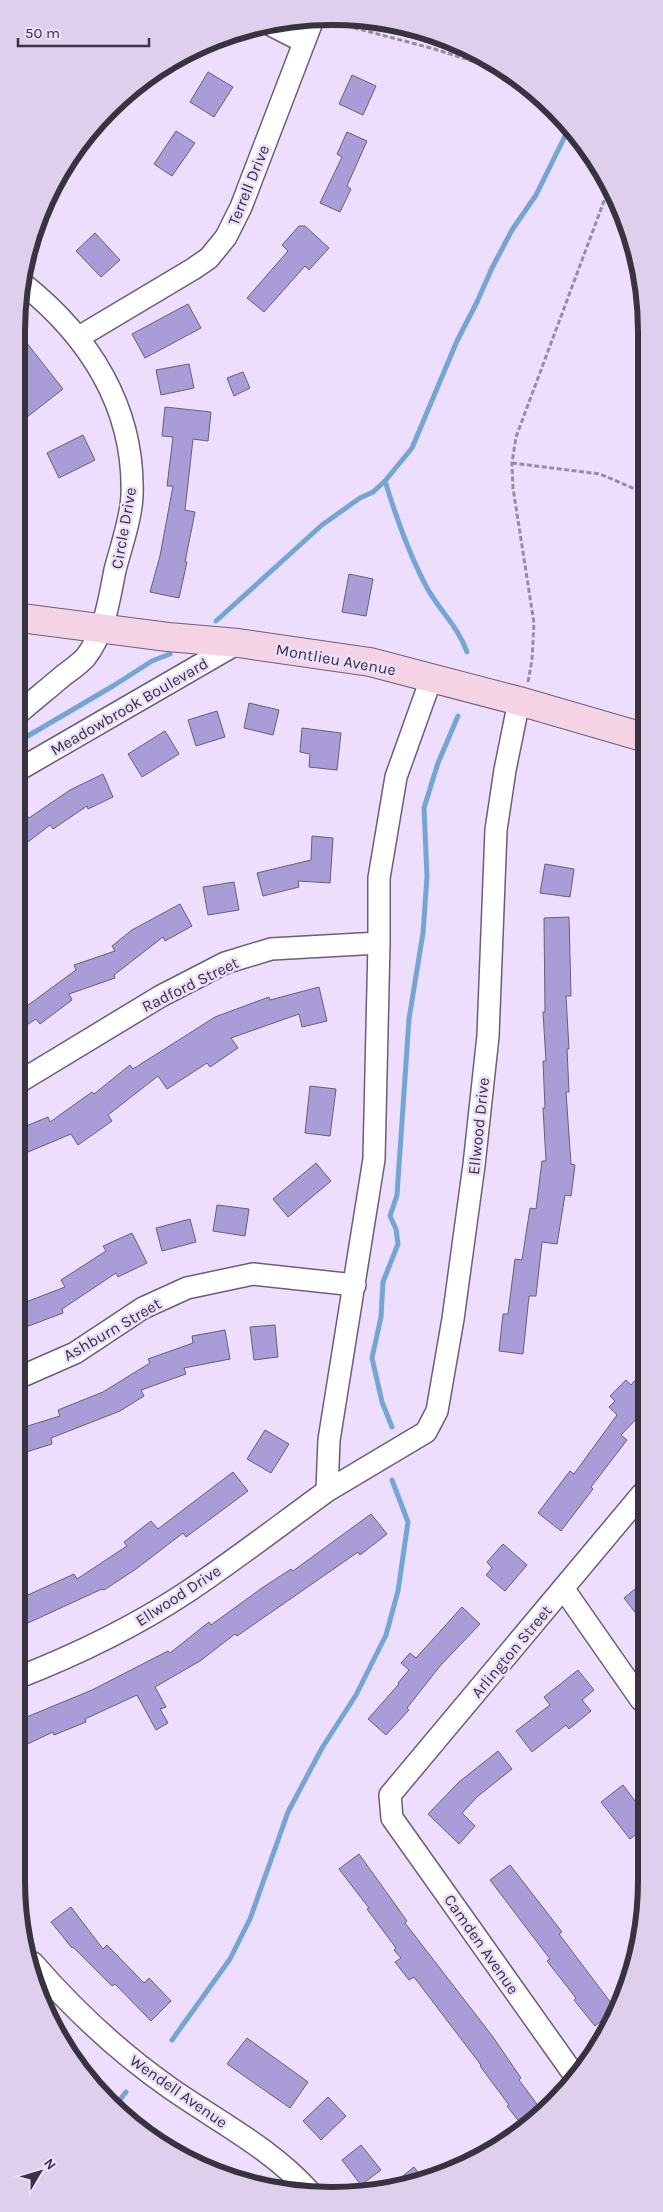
<svg xmlns="http://www.w3.org/2000/svg" width="663" height="2212" viewBox="0 0 663 2212" font-family="Karla,sans-serif">
	<rect width="100%" height="100%" fill="#ecdefc"/>
	<g fill="none" stroke-linecap="round" stroke-linejoin="round">
		<path stroke="#75a5d3" stroke-width="5" d="M385,481C396,517 408,552 426,586C438,609 458,626 467,652
			M216,621L322,525L360,498L373,492L385,481L412,448L457,341L477,302L492,268L512,230L536,195L570,126
			M21,740L113,686L152,661L170,654
			M392,1427L382,1402L372,1358L381,1317L383,1282L398,1244L396,1229L390,1216L397,1195L409,1019L423,933L427,877L424,808L438,763L458,716
			M172,2040L230,1959L250,1919L288,1812L322,1748L356,1695L386,1635L398,1591L408,1522L392,1480
			M116,2105L126,2092"/>
	</g>
	<path fill="#aa9cd6" stroke="#655f7a" d="M208,72L233,87L214,117L190,102Z
		M352,75L376,86L363,115L339,104Z
		M176,131L195,143L172,176L154,164Z
		M347,132L367,141L347,186L351,189L340,212L320,203L342,157L337,154Z
		M299,226H305L329,248L309,270L305,266L264,312L247,298L288,251L282,245Z
		M95,233L120,260L101,277L76,251Z
		M188,304L201,328L145,358L132,334Z
		M22,337L63,389L27,417L22,410Z
		M189,364L194,388L161,395L156,370Z
		M243,372L250,388L234,396L227,378Z
		M165,407L211,412L208,441L193,439L185,510L195,512L185,562H187L179,598L150,592L160,556L173,486H167L173,437L162,436Z
		M83,435L95,460L59,478L47,453Z
		M349,574L373,579L366,616L342,612Z
		M249,703L279,710L273,735L244,728Z
		M217,711L225,737L196,746L188,720Z
		M302,728L341,733L337,770L309,767L310,754L300,752Z
		M165,731L179,754L142,777L128,754Z
		M103,774L113,797L88,809L87,806L53,829L50,825L20,848V806L29,818L70,790Z
		M312,836L333,838L330,883L298,881L299,887L263,896L257,873L311,860Z
		M545,864L574,869L570,897L540,893Z
		M234,882L239,910L208,915L203,887Z
		M180,904L192,926L165,941L163,937L114,975L115,978L69,994L72,1000L40,1024L36,1019L19,1030L20,1011L76,970L74,965L115,951L112,946L132,930Z
		M569,917L571,996H566L569,1049H567L569,1092H566L571,1164L575,1165L571,1196L565,1195L557,1244L542,1242L536,1296H529L523,1354L499,1351L503,1314H508L515,1259L522,1260L530,1208L536,1209L542,1161H546L543,1108H545L543,1061H546L543,1012H545L544,918Z
		M319,987L327,1021L302,1027L299,1014L231,1038L238,1048L210,1067L207,1063L167,1089L158,1076L108,1115L112,1121L78,1145L71,1134L28,1152L19,1129L48,1117L50,1122L92,1092L94,1094L130,1065L133,1069L215,1017L269,997L270,1000Z
		M310,1086L336,1089L330,1136L305,1133Z
		M316,1163L331,1181L288,1217L273,1199Z
		M217,1205L249,1209L245,1236L213,1231Z
		M190,1219L196,1242L162,1251L156,1228Z
		M132,1233L147,1263L118,1277L116,1273L62,1309L63,1313L18,1330V1305L65,1287L61,1280L106,1251L103,1246Z
		M275,1325L278,1357L254,1360L250,1327Z
		M225,1330L230,1359L184,1368L186,1374L141,1390L144,1396L120,1411L51,1438L52,1444L23,1453L18,1429L60,1416L58,1410L103,1392L150,1363L148,1359L193,1343L192,1336Z
		M642,1372V1413L621,1435L627,1440L591,1487L593,1489L561,1531L538,1513L570,1471L574,1474L617,1415L609,1407L615,1401L610,1396L626,1380L631,1385Z
		M265,1430L289,1444L271,1473L247,1459Z
		M233,1472L248,1491L186,1537L183,1533L136,1569L104,1590L102,1589L17,1628V1600L74,1574L77,1579L127,1546L124,1542L151,1521L158,1529Z
		M371,1514L387,1534L360,1555L358,1552L237,1636L235,1634L200,1661L155,1687L166,1707L160,1709L168,1723L156,1730L137,1695L85,1719L86,1722L54,1735L53,1732L17,1749V1721L92,1690L168,1651L170,1653L209,1622L211,1625L262,1588L291,1569L293,1571Z
		M503,1544L527,1565L505,1591L486,1575L492,1568L487,1562Z
		M641,1584V1620L624,1598Z
		M462,1607L480,1624L440,1666L407,1708L409,1710L386,1735L368,1719L399,1684L398,1683L409,1670L401,1663L410,1653L416,1658Z
		M578,1670L594,1690L582,1700L591,1711L569,1729L566,1725L532,1752L516,1731L550,1705L544,1697Z
		M498,1751L512,1769L478,1796L462,1813L475,1826L459,1844L428,1814L459,1782Z
		M623,1785L641,1809V1831L630,1839L601,1802Z
		M359,1854L407,1921L405,1923L493,2037L521,2078L519,2080L542,2111L525,2129L507,2106L509,2105L480,2066L481,2065L414,1977L409,1980L395,1962L401,1958L394,1950L396,1948L367,1909L369,1908L339,1869Z
		M510,1865L562,1932L559,1934L614,2007L611,2013L595,2026L574,2000L576,1998L547,1961L550,1959L490,1880Z
		M71,1907L103,1949L107,1945L144,1983L149,1978L171,2001L151,2021L115,1984L112,1986L73,1947L72,1948L51,1922Z
		M247,2038L308,2082L290,2108L227,2064Z
		M328,2097L346,2116L321,2140L303,2121Z
		M361,2145L381,2170L361,2185L342,2160Z
		M414,2167L424,2180L413,2185L389,2187Z"/>
	<g fill="none" stroke-linecap="round" stroke-linejoin="round">
		<g stroke="#6c5e79" stroke-width="24">
			<path id="street" d="M267,23L304,42
				M79,337L193,269L209,258L226,237L241,207L312,22
				M21,711C35,699 50,687 64,675C71,670 79,664 85,658C105,633 109,600 115,570C121,547 131,519 132,496C135,407 89,336 22,283
				M20,769L238,643
				M19,1082L161,996L225,963L271,949L379,943
				M18,1378L75,1353L143,1308L187,1288L253,1274L355,1285
				M327,1491L426,1432L437,1411L453,1319L474,1165L488,1036L496,830L505,770L519,701
				M563,1588L641,1700
				M17,1678C76,1655 134,1627 187,1592C235,1560 280,1525 327,1491L329,1440L374,1159L379,943V878L396,777L431,679
				M33,1963C73,2009 120,2053 170,2088C217,2121 271,2148 310,2192
				M575,2076L392,1818L390,1795L642,1494"/>
		</g>
		<g stroke="#6c5e79" stroke-width="30">
			<path id="secondary" d="M21,618L168,637L238,643L370,662L519,701L643,737"/>
		</g>
		<path stroke="#978da2" stroke-width="3" stroke-dasharray="5 2.5" stroke-linecap="butt" d="M332,22L431,48L504,71
			M512,463L600,474L644,493
			M528,682L532,660L534,623L513,488L512,463L516,437L610,185"/>
		<use href="#street" stroke="#fff" stroke-width="21"/>
		<use href="#secondary" stroke="#f4d4e4" stroke-width="28"/>
	</g>
	<g text-anchor="middle" stroke-width="5" stroke-linejoin="round" paint-order="stroke">
		<g font-size="16" fill="#39333f" stroke="#ecdefc">
			<text transform="translate(248 185) rotate(-68)" y="6">Terrell Drive</text>
			<text transform="translate(123 528) rotate(-80)" y="6">Circle Drive</text>
			<text transform="translate(336 659) rotate(10)" y="6">Montlieu Avenue</text>
			<text transform="translate(129 706) rotate(-30)" y="6">Meadowbrook Boulevard</text>
			<text transform="translate(190 984) rotate(-26)" y="6">Radford Street</text>
			<text transform="translate(478 1126) rotate(-84)" y="6">Ellwood Drive</text>
			<text transform="translate(112 1329) rotate(-30)" y="6">Ashburn Street</text>
			<text transform="translate(178 1595) rotate(-33)" y="6">Ellwood Drive</text>
			<text transform="translate(511 1651) rotate(-50)" y="6">Arlington Street</text>
			<text transform="translate(482 1944) rotate(55)" y="6">Camden Avenue</text>
			<text transform="translate(179 2091) rotate(35)" y="6">Wendell Avenue</text>
		</g>
	</g>
	<path d="M0 0H663V2212H0ZM331 25H332A306 306 0 0 1 638 331V1881A306 306 0 0 1 332 2187H331A306 306 0 0 1 25 1881V331A306 306 0 0 1 331 25Z" fill="#ded0ed" fill-rule="evenodd"/>
	<path fill="none" stroke="#39333f" stroke-width="6" d="M331 25H332A306 306 0 0 1 638 331V1881A306 306 0 0 1 332 2187H331A306 306 0 0 1 25 1881V331A306 306 0 0 1 331 25Z"/>
	<g transform="translate(40 2172) rotate(52)" stroke="#ecdefc" stroke-width="4" paint-order="stroke">
	<path d="M0-4L9 19L0 12L-9 19Z" fill="#39333f"/>
	<text y="-8" font-size="14" font-weight="bold" text-anchor="middle" fill="#39333f">N</text>
	</g>
	<path d="M18 38v8h131v-8" fill="none" stroke="#39333f" stroke-width="2.5"/>
	<text x="25" y="38" font-size="15" fill="#39333f" stroke="#ecdefc" stroke-width="4" paint-order="stroke">50 m</text>
</svg>
